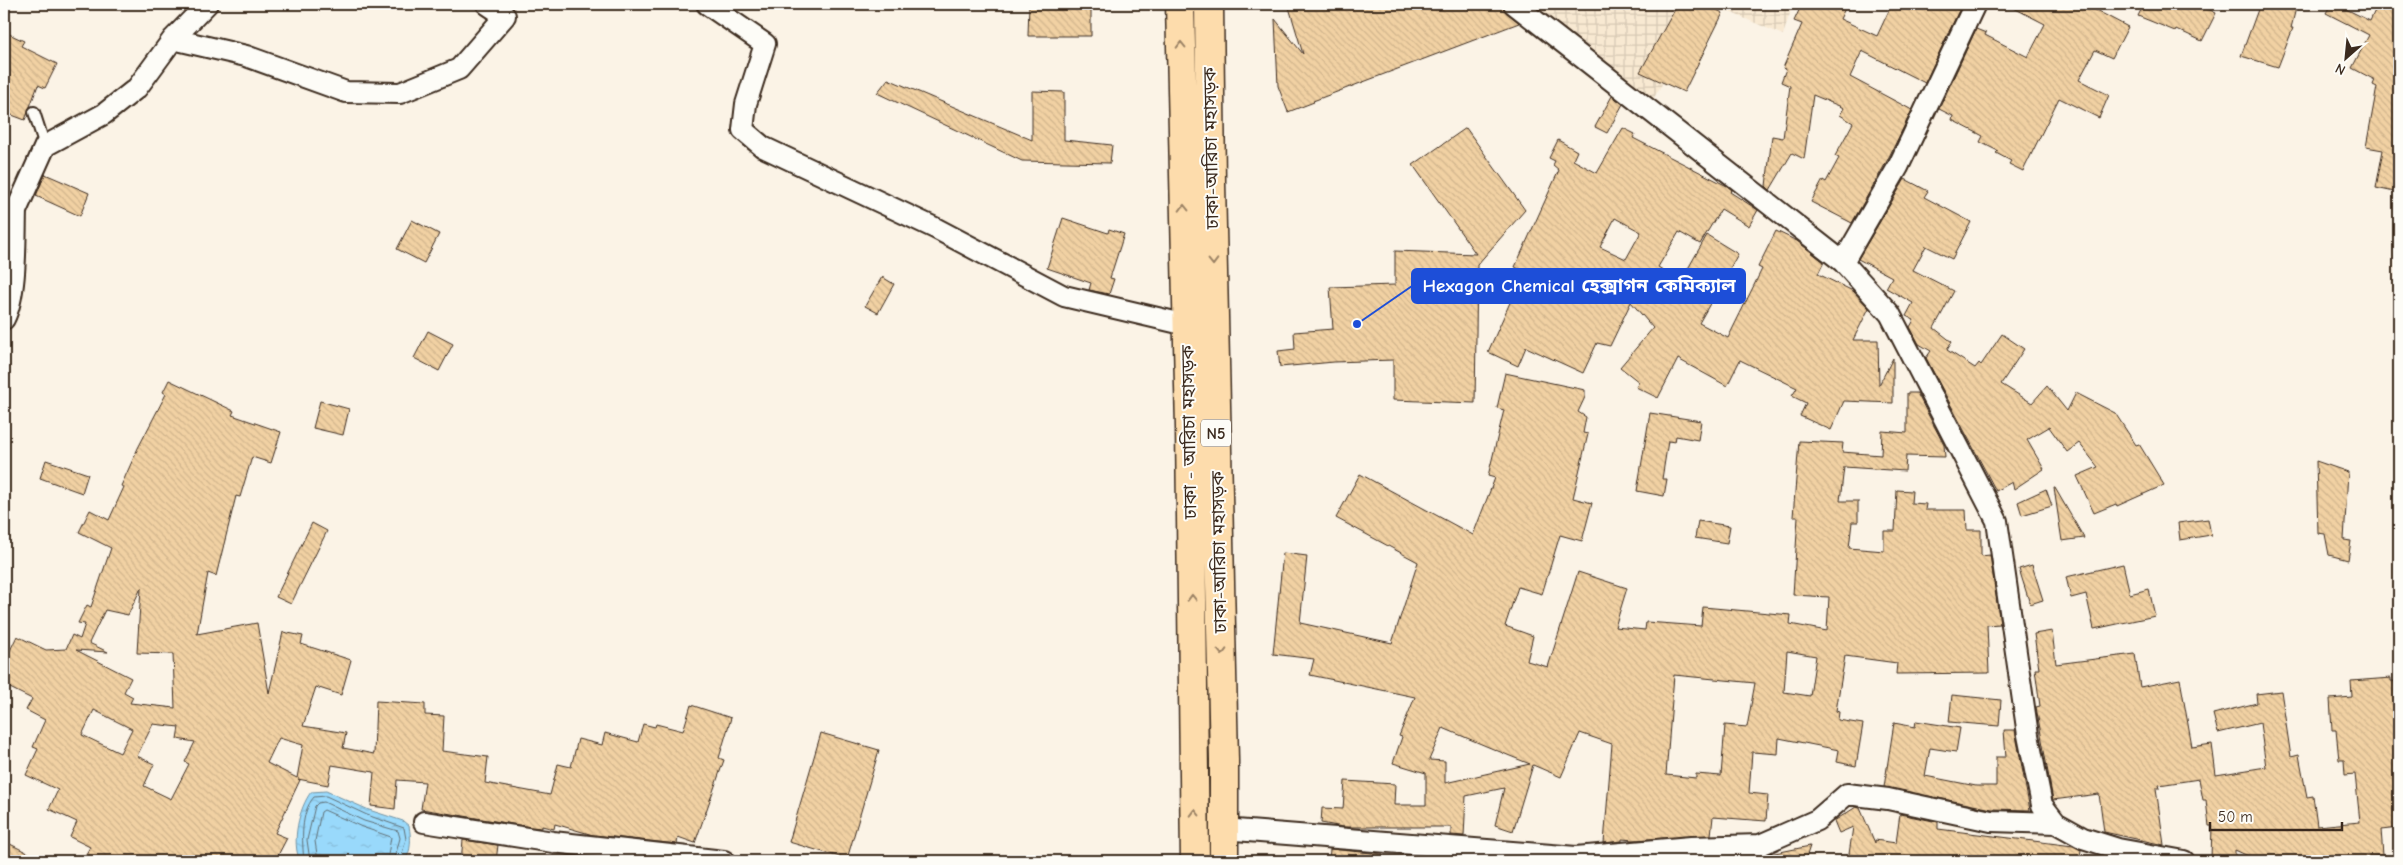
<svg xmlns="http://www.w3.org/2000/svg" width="2403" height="865" viewBox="0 0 2403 865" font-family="'Comic Neue','Noto Sans Bengali',sans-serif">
	<defs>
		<pattern id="industrial-grid" width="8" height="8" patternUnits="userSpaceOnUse" patternTransform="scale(1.25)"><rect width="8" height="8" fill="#f8e9d2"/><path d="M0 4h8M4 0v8" fill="none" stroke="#d6c8b4"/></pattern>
		<pattern id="water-ripples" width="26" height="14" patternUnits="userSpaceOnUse" patternTransform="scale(1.25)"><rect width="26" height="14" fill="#99d9fb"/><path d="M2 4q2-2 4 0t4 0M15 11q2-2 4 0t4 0" fill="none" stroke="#85bad7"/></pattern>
		<pattern id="building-back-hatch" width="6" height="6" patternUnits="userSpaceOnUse" patternTransform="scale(1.25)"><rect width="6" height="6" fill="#f1d1a3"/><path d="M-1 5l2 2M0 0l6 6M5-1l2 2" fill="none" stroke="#d0b48c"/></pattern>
	</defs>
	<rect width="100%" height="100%" fill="#fbf3e6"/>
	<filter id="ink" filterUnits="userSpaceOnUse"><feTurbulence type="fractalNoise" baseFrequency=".02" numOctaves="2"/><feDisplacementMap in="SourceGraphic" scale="10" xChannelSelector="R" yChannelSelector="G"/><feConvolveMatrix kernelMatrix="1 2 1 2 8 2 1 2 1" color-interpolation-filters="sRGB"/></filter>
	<g filter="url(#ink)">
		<path fill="url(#industrial-grid)" d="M1532,4H1711L1650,104Z
			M1711,4H1793L1783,35Z"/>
		<path fill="url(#water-ripples)" stroke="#7393a3" d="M326,791L369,810L403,821L409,826C411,837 412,852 404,861H300C291,842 299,808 311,792Z"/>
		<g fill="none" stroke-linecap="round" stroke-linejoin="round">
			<path stroke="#617076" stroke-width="1" d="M304,861C302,841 300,813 314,797L326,796L367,815L404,828L406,839L400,861
				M310,861L307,840L315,806L318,803L324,802L364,821L398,831L400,838L394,861
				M318,861L315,841L321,812L324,810L362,827L391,837L387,861"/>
		</g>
		<path fill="url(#building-back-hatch)" stroke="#3b2a1e" fill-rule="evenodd" d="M1029,4H1091V36H1028Z
			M1288,4H1499L1519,23L1313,101L1314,102L1288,112L1278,86L1275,19L1303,54Z
			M1678,4H1704L1723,13L1684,92L1640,72Z
			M1802,4H1847L1840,19L1877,36L1892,4H1962L1925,83L1862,51L1850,77L1912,110L1887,161L1852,223L1811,202L1823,180L1826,182L1839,158L1835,156L1853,123L1840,115L1844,108L1813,95L1804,159L1792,153L1770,190L1766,186L1772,136L1783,138L1790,86L1781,82L1786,69L1783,68L1802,24L1794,21Z
			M2006,4H2094L2092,8L2128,27L2112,58L2095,50L2079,80L2109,95L2099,118L2059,98L2023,171L2009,164L2011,161L1996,153L1998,151L1980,142L1983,136L1952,120L1953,116L1939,109L1976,29L1986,33L1985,35L2028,57L2045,24Z
			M2144,4H2198L2216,13L2202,41L2176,29L2175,31L2138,16Z
			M2260,4H2297L2291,28H2293L2278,67L2241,56Z
			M2331,4H2336L2370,21L2378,4H2399V193L2376,188L2383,150L2366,147L2377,87L2373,85L2375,80L2352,68L2369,35L2326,13Z
			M9,34L24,41L21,46L57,64L45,88L38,85L25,120L4,112V44Z
			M888,79L1032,140V91L1064,92V140L1112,145L1110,163L1022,161L877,93Z
			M1612,96L1623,104L1607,133L1595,127Z
			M1466,128L1525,210L1477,265L1475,403L1393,400V360L1334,362L1280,367L1278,351L1295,349L1294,332L1333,329L1330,287L1395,285V251L1476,254L1413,165Z
			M1623,128L1635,134L1633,138L1727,186L1732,190L1730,192L1758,210L1749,226L1721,209L1700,244L1679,232L1658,267L1681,281L1707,235L1738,254L1699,323L1728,338L1762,269L1758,267L1776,231L1797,241L1824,262L1818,274L1853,291L1869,308L1853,340H1878L1879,385L1893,358V403L1844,401L1831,430L1800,416L1806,403L1792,396L1797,388L1740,360L1727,386L1678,359L1658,398L1636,387L1639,382L1620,367L1653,328L1631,302L1610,346L1597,343L1583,373L1526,347L1518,366L1488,352L1524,271L1515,267L1559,170L1553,165L1555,161L1549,158L1558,140L1577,151L1573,160L1597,173ZM1615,218L1641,232L1626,259L1600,247Z
			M45,174L89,193L80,216L36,196Z
			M1905,179L1928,191L1924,197L1971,222L1952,259L1926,246L1913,270L1954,291L1934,328L1952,342L1947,350L1975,368L1979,363L1981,365L2002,334L2024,349L2001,384L2032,403L2047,386L2067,411L2076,393L2115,413L2136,445L2139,444L2164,485L2117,506L2116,504L2094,513L2077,476L2098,467L2079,443L2067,452L2049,427L2027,440L2044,469L2014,489L2012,482L1996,491L1926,358L1931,351L1919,344L1910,327L1914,320L1906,316L1913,303L1886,288L1892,277L1858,259Z
			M1063,218L1108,233L1109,229L1124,234L1110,278L1114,279L1109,294L1089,290L1091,283L1047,268Z
			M412,220L439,234L424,263L397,249Z
			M882,277L894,284L878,313L865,306Z
			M428,331L453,344L439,371L414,358Z
			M1505,373L1585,390V397L1578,412L1586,417L1583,433L1588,434L1573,498L1592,503L1582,541L1560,535L1542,594L1518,587L1505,626L1533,636L1527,661L1548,667L1578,572L1627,588L1615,627L1645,630L1646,622L1701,626L1703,607L1791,615L1790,624L1827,631L1829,597L1793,595L1798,517H1793L1799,441L1843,443L1842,452L1881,455L1882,431L1907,433V393H1917L1944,445L1945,457L1906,456L1905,471L1844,467L1840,501H1858V522H1852L1849,548L1884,551V531H1895L1897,490L1912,491L1911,503L1926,504L1925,510H1966L1967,530H1981V556L1990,555L2000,624L1987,625L1989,673L1896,674L1897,663L1845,656L1836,711L1839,712L1838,720L1863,724L1856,766L1837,762L1839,750L1779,738L1778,754L1752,752L1749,793L1768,795L1766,821L1713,817L1711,835L1634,840L1622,839V841L1604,843L1612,744L1580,733L1561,777L1533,765L1513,831L1495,825L1504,788L1466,796L1464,836L1451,835V827H1343L1321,823L1322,808L1343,809L1345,781L1395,784L1394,805H1426V773L1393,763L1402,737L1399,736L1415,697L1310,675L1314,659L1273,654L1283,553L1307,556L1300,623L1392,643L1418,562L1336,518L1360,474L1473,535L1495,478L1488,476L1504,410L1497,408ZM1787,651L1816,656L1810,696L1784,692ZM1674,675L1755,683L1747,727L1725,725L1721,776L1696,774V778L1666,775ZM1443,728L1510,756L1530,764L1445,783V761L1429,760Z
			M169,380L234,411L232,415L281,432L271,463L252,457L240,497L236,496L216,576L208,573L197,634L257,623L269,693L283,632L303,636L301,644L351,660L341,695L316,687L303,726L346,733L343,748L374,754L376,701L425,704V715L444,716L442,751L488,757L485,783L550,795L558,764L571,767L578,739L602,745L605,733L638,742L643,724L655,727L656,724L683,731L691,705L731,718L719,758L724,760L695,843L678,837L677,844L593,835L555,824L554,829L542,826V828L531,827L421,809L425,782L397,780L395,809L371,806L374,772L332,765L328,785L298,779L300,780L275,833L287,838L275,861H82L90,847L70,837L77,822L49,809L58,790L26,775L38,749L33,747L45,720L26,710L32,699L4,685V663L17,636L46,650L66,649L72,635L80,639L85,624L78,623L87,605L91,607L111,548L79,532L90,510L109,520L124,487L121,486L138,448L166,394L163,392ZM141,588L137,653L173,654L175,708L130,703L133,697L124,692L131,678L76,650L108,652L89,643L105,610L128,615ZM94,710L132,729L120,753L82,735ZM153,724L179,727L177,739L195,742L185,762L189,764L171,799L144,786L154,764L137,756ZM279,738L303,745L297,778L267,763Z
			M320,401L349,409L343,435L313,428Z
			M1650,413L1701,421L1698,440L1676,436L1675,442L1668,441L1662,479H1667L1664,496L1637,491Z
			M46,460L88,474L82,493L40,478Z
			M2316,461L2348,472L2344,540L2351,541L2348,560L2329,555L2325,534L2318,533Z
			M2054,488H2055L2084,538L2062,541Z
			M2046,489L2052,506L2022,515L2018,502Z
			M2208,519L2211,535L2180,540L2178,523Z
			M1698,521L1730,526L1727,543L1695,538Z
			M312,523L327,531L291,604L276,597Z
			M2123,564L2130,594L2149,589L2155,616L2094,629L2086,594L2071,598L2066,577Z
			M2032,565L2043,600L2030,604L2019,569Z
			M2052,631L2056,664L2135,654L2140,687L2180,679L2192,747L2212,744L2216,775L2266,767L2260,723L2218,733L2213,714L2257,703L2256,694L2281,691L2291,757L2299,755L2307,797L2313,796L2317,826L2360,822L2355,774L2345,775L2344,760H2339L2336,730H2332L2330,699L2352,697L2351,681L2391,678V681L2399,682V828L2381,830L2383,855L2364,857V861H2259L2235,850V858H2211L2212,826H2209L2206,800H2203L2199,779L2159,785L2160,788H2156L2164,845L2104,832L2099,794L2053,800L2036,707L2040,706L2035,669H2039L2034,634Z
			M1952,695L2001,700L1999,726L1949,722Z
			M1916,721L1960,728L1956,752L1930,748L1925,776L1976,786H1996V757H2006L2004,730H2015L2030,810L1992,809L1884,787L1894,723L1915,727Z
			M821,733L879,750L847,859L789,842Z
			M1856,807L1860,808L1875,843V840L1896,843L1900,814L1938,822V829L2073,846L2081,850L2079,861H1848L1853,827L1839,833L1834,821Z
			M463,840L498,845L496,861H461Z
			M4,841L44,861H4Z
			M1810,846L1805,861H1767L1766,855L1770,854Z
			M1330,849L1383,854L1382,861H1329Z"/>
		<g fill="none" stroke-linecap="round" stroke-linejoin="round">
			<g stroke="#3b2a1e" stroke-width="14">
				<path id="service" d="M34,112L45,146"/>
			</g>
			<g stroke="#3b2a1e" stroke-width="24">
				<path id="minor" d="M707,4L765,44L746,104L743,130L763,147L935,228L1064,296L1187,325
					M1514,4L1843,262L1890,314L1997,521L2028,735L2042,805L2056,823L2083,838L2118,849L2184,861
					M173,39L246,56L346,92L400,93L459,69L505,16L487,4
					M4,207L16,211C15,241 17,293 4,319
					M16,211L45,146L104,114L137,88L173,39L207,4
					M1843,262L1898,167L1975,4
					M424,822L553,842L724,861
					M1223,829L1576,857L1691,847L1760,845L1817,820L1847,794L1888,799L1991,821L2056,823"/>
			</g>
			<g stroke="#3b2a1e" stroke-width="31">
				<path id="trunk" d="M1180,4L1190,428L1195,861
					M1209,4L1211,183L1224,760V861"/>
			</g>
			<use href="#service" stroke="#fdfcf7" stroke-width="10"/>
			<use href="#minor" stroke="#fdfcf7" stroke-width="20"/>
			<use href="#trunk" stroke="#fddcac" stroke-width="28"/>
		</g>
		<defs><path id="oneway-chevron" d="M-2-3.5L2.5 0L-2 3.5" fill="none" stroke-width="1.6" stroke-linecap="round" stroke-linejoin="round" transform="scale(1.25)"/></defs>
		<g stroke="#9c8365">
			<use href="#oneway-chevron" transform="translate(1181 45) rotate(-91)"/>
			<use href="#oneway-chevron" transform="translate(1184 208) rotate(-91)"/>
			<use href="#oneway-chevron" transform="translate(1213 262) rotate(89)"/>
			<use href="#oneway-chevron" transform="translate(1192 598) rotate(-91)"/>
			<use href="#oneway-chevron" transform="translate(1222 652) rotate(89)"/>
			<use href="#oneway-chevron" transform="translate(1195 813) rotate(-91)"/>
		</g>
	</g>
	<g text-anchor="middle" stroke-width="4" stroke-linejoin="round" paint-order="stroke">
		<rect fill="#fdfcf7" stroke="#75695f" stroke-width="1" x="1201" y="419.5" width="30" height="27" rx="4"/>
		<g font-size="16" font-weight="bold" fill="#3b2a1e">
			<text x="1216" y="439">N5</text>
		</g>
		<g font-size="18" fill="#3b2a1e" stroke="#fdfcf7">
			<text transform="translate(1211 148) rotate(-91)" y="6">ঢাকা-আরিচা মহাসড়ক</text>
			<text transform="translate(1189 432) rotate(-91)" y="6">ঢাকা - আরিচা মহাসড়ক</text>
			<text transform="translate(1219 552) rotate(-91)" y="6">ঢাকা-আরিচা মহাসড়ক</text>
		</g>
	</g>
	<path fill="none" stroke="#1d4ed8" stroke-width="2" d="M1357 324L1412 286"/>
	<circle fill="#1d4ed8" stroke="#fdfcf7" stroke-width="2" cx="1357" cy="324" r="5"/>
	<rect fill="#1d4ed8" stroke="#1d4ed8" stroke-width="2" x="1412" y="269" width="333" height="34" rx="5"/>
	<g font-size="19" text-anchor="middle" font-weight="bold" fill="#fff">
		<text x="1579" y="292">Hexagon Chemical হেক্সাগন কেমিক্যাল</text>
	</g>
	<rect width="2403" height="865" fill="none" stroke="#fdfcf7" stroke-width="20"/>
	<rect x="10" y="10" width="2383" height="845" fill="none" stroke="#3b2a1e" stroke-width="2" filter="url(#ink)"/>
	<g transform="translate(2346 58) rotate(207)" stroke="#fdfcf7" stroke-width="4" paint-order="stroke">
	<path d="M0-4L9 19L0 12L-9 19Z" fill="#3b2a1e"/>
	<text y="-8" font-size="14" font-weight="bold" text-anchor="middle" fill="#3b2a1e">N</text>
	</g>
	<path d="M2210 822v8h132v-8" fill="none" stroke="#3b2a1e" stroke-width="2.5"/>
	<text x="2218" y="822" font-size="15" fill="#3b2a1e" stroke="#fdfcf7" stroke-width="4" paint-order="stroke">50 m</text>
</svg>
